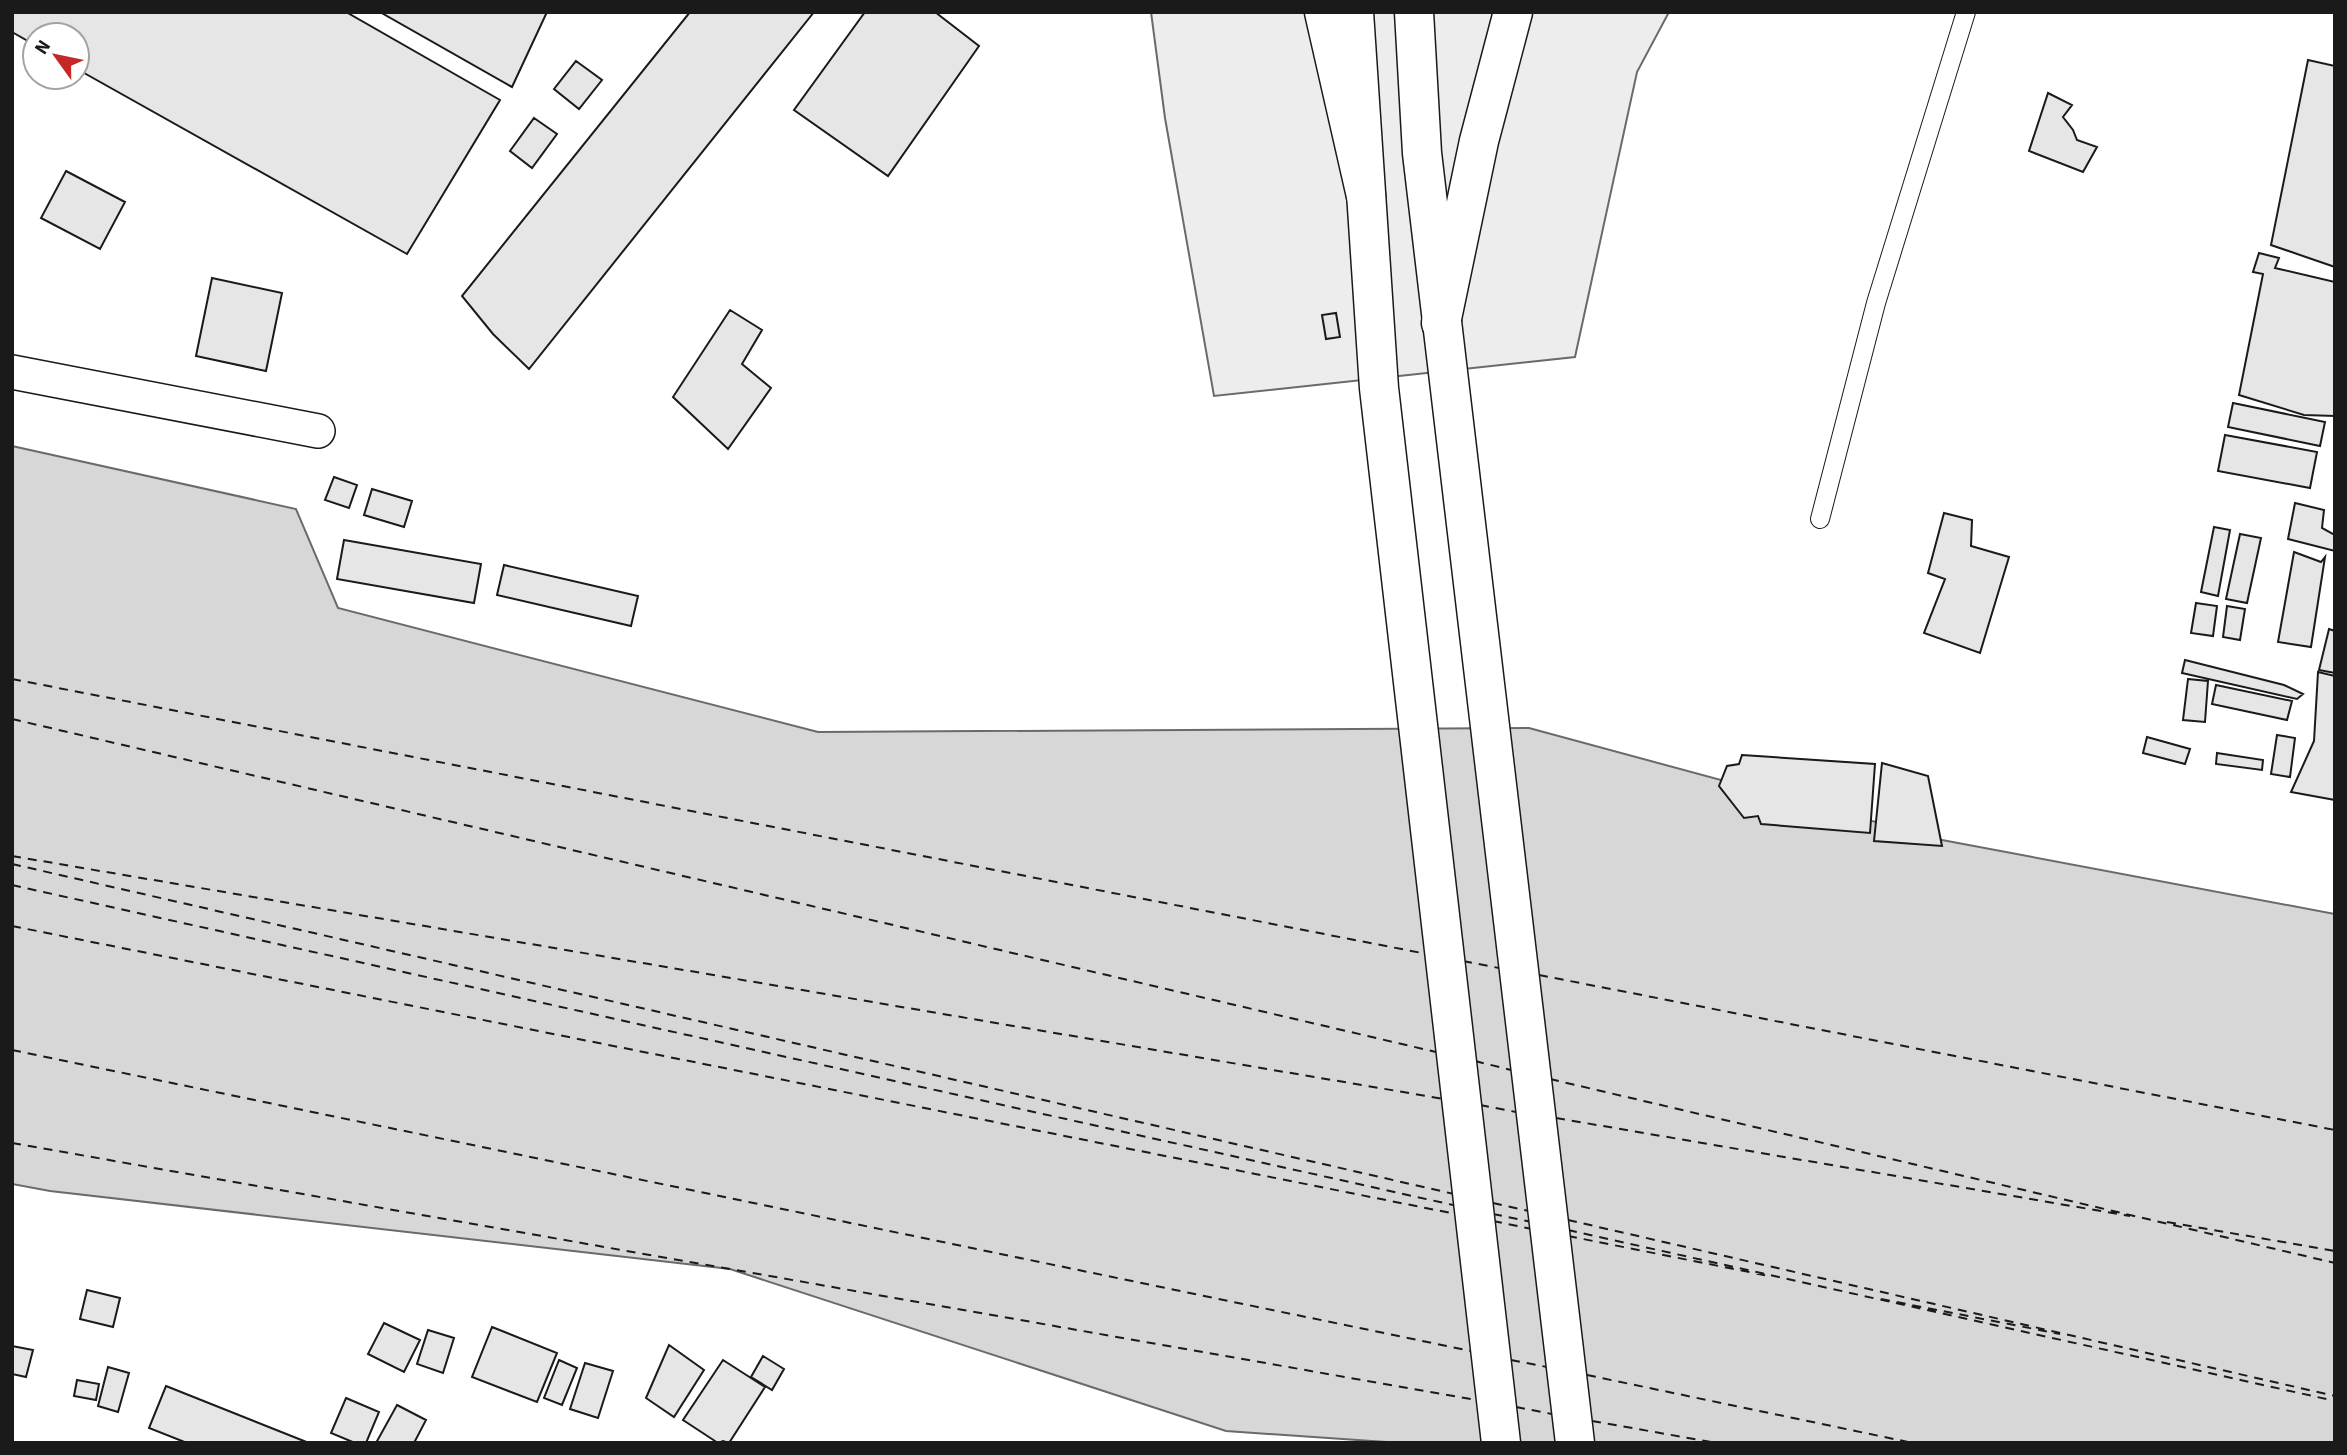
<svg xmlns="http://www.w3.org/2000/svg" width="2347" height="1455" viewBox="0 0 2347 1455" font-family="'Source Sans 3',sans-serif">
	<rect width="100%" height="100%" fill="#fff"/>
	<path fill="#ededed" stroke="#6a6a6a" stroke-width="2" d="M1151,12H1669L1637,72L1575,357L1214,396L1165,118Z"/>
	<path fill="#d7d7d7" stroke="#6a6a6a" stroke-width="2" d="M12,446L296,509L338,608L818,732L1529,728L1942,840L2335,914V1443H1401L1226,1431L730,1269L50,1191L12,1184Z"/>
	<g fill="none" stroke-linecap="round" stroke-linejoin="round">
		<path stroke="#1a1a1a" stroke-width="2" stroke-dasharray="9 7" stroke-linecap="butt" d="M12,679L1427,954
			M12,719L1436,1052
			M12,856L1444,1099
			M12,864L1454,1194
			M12,885L1453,1205
			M12,926L1456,1214
			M1463,961L1499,968
			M1539,975L2335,1130
			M12,1050L1471,1351
			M1475,1061L1511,1070
			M1550,1079L2335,1263
			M1480,1105L1516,1112
			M1556,1118L2130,1216
			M12,1143L1476,1400
			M1493,1203L1529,1211
			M1493,1214L1532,1222
			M1568,1220L2335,1396
			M1493,1221L1532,1229
			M2167,1222L2335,1251
			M1568,1230L2335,1401
			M1568,1236L1769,1276
			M1881,1299L2060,1334
			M1511,1360L1547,1367
			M1587,1375L1913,1443
			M1516,1407L1552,1414
			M1592,1421L1717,1443"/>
	</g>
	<path fill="#e6e6e6" stroke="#1a1a1a" stroke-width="2" d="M12,12H346L500,100L407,254L77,69V35H35V45L12,32Z
		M380,12H547L512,87Z
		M690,12H814L529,369L493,334L462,296Z
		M865,12H935L979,46L888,176L794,110Z
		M2308,60L2335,66V267L2271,245Z
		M576,61L602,80L579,109L554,89Z
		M2048,93L2072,105L2063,117L2073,130L2077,140L2097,147L2083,172L2029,151Z
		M534,118L557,134L532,168L510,151Z
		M66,171L125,202L100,249L41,218Z
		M2259,253L2279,258L2275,268L2335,282V416L2304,415L2239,395L2263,274L2253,272Z
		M212,278L282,293L266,371L196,356Z
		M730,310L762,330L742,364L771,388L728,449L673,397Z
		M1336,313L1340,337L1326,339L1322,315Z
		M2233,403L2325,422L2320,446L2228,427Z
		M2225,435L2317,452L2310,488L2218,471Z
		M334,477L357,485L349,508L325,500Z
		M372,489L412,501L404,527L364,515Z
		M2295,503L2324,510L2322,528L2335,535V551L2288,539Z
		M1944,513L1972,520L1971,546L2009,557L1980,653L1924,633L1945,579L1928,573Z
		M2214,527L2230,530L2218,596L2201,592Z
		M2240,534L2261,538L2247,603L2226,599Z
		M344,540L481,564L474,603L337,579Z
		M2294,552L2321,562L2325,557L2311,647L2278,642Z
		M504,565L638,596L631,626L497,595Z
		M2196,603L2217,606L2213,636L2191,633Z
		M2227,606L2245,609L2240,640L2223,637Z
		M2329,629L2335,631V673L2319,670Z
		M2185,660L2284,685L2303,694L2297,699L2182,673Z
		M2318,672L2335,676V800L2291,792L2314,741Z
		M2188,679L2208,681L2205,722L2183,720Z
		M2216,685L2292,701L2287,720L2212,704Z
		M2277,735L2295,738L2290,777L2271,774Z
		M2147,737L2190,749L2185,764L2143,753Z
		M2217,753L2263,760L2262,770L2216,764Z
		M1742,755L1875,764L1870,833L1761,824L1758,816L1744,818L1719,786L1727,766L1739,764Z
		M1882,763L1928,776L1942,846L1874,841Z
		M87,1290L120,1298L113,1327L80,1319Z
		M384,1323L420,1340L404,1372L368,1354Z
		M492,1327L557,1353L537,1402L472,1377Z
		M428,1330L454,1338L443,1373L417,1364Z
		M669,1345L704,1370L674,1417L646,1398Z
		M12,1346L33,1350L26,1377L12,1374Z
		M763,1356L784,1369L772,1390L751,1377Z
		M559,1360L577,1368L562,1405L544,1398Z
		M723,1360L765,1387L729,1443L723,1441L718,1443L683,1420Z
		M585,1363L613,1371L598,1418L570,1409Z
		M108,1367L129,1373L118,1412L98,1406Z
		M77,1380L99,1384L96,1400L74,1396Z
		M166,1386L309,1443H187L149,1428Z
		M346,1398L379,1412L366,1443H355L331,1433Z
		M397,1405L426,1420L414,1443H376Z"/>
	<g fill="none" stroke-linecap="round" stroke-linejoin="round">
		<g stroke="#1a1a1a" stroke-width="20">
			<path id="service" d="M1820,519L1876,303L1966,12"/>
		</g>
		<g stroke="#1a1a1a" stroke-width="36">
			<path id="minor" d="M12,372L318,431"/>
		</g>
		<g stroke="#1a1a1a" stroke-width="41">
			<path id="secondary" d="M1354,12L1379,388L1501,1443
				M1414,12L1422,153L1575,1443"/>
		</g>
		<g stroke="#1a1a1a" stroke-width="41">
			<path id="primary" d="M1324,12L1366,196
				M1441,323L1479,141L1513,12"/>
		</g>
		<use href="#service" stroke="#fff" stroke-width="18"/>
		<use href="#minor" stroke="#fff" stroke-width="33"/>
		<use href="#secondary" stroke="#fff" stroke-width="38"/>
		<use href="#primary" stroke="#fff" stroke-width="38"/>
	</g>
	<rect width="2347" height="1455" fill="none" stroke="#1a1a1a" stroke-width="28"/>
	<g transform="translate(56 56) rotate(303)"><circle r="33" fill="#ffffff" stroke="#a3a3a3" stroke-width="2"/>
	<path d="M0-5L12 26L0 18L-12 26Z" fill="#c62828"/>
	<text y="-10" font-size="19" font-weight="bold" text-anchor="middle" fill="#1a1a1a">N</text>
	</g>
</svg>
